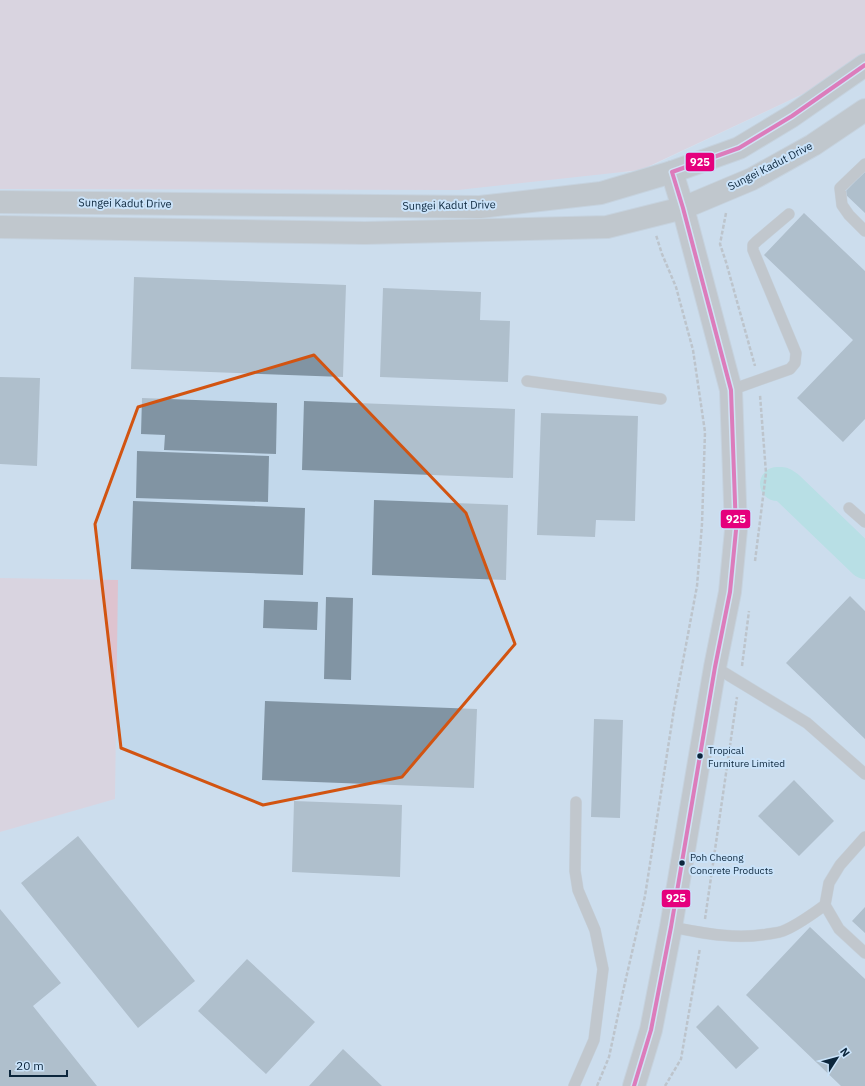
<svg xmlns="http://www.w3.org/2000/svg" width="865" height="1086" viewBox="0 0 865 1086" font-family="'IBM Plex Sans',sans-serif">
	<rect width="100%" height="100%" fill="#d5e2ef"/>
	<path fill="#c2d8eb" d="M865,61V1086H0V178L638,172L856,69Z"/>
	<path fill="#dec3cf" d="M0,0H865V61L856,69L641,170L458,190L0,189Z
		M0,578L118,580L115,799L0,832Z"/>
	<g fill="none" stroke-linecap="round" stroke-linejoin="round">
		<path stroke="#94dcd9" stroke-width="34" d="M777,484H782L788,488L865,562"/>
	</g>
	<path fill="#8194a3" d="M865,171V213L844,193Z
		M804,213L865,271V419L843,442L797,398L853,340L764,255Z
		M134,277L346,285L343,377L131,369Z
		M383,288L481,292L480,320L510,321L508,382L380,377Z
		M0,377L40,378L37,466L0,464Z
		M142,398L277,403L276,454L164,450L165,435L141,434Z
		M304,401L515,409L513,478L302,470Z
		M541,413L638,416L635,521L596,520L595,537L537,535Z
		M137,451L269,456L268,502L136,498Z
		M374,500L508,505L506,580L372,575Z
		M133,501L305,508L303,575L131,569Z
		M850,596L865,611V739L786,663Z
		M326,597L353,598L351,680L324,679Z
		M264,600L318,602L317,630L263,628Z
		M265,701L477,709L474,788L262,780Z
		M594,719L623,720L620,818L591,817Z
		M794,780L834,821L799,856L758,816Z
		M294,801L402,805L400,877L292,872Z
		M78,836L195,981L138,1028L21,883Z
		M865,907V933L852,921Z
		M0,909L61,983L33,1006L97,1086H0Z
		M810,927L865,979V1086H841L746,995Z
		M247,959L315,1022L266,1074L198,1011Z
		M718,1005L759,1048L736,1069L696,1027Z
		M343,1049L382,1086H309Z"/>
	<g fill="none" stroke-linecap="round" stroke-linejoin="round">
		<g stroke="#b3c0cc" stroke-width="12">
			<path id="service" d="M865,164L840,188L842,205L849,215L865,231
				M527,381L661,399
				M731,390L790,369L795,363L796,353L753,250V245L757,241L789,214
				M849,508L865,522
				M715,667L807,723L865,774
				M865,837L840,865L829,883L825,905L839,929L865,953
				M671,927C703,933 735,940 768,934C773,933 778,933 783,931C798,925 811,915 825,905
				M574,1086L594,1040L603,969L595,930L578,890L575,871L576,802"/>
		</g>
		<g stroke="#b3c0cc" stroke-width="24">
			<path id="tertiary" d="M634,1086L651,1030L671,927L715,667L730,592L736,530L731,390L683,208L672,172"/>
		</g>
		<g stroke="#b3c0cc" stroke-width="24">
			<path id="secondary" d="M0,202L480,207L601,193L672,172L739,148L792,116L865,65
				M0,227L365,233L607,227L683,208L752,179L813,145L865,110"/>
		</g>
		<path stroke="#9fa1a2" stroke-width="2.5" stroke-dasharray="4 2" stroke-linecap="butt" d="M726,213L720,244L726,262L755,366
			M755,561L766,473L760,395
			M742,666L749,611
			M705,919L737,697
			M597,1086L609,1057L624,987L645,896L674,709L697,586L702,524L705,432L693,350L676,287L662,254L656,235
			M665,1086L681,1059L700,948"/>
		<use href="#service" stroke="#a8a6a4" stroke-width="11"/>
		<use href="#tertiary" stroke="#a8a6a4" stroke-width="22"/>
		<use href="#secondary" stroke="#a6a6a4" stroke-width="22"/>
		<g stroke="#cae3fa" stroke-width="7">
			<path id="bus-1" d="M634,1086L651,1030L671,927L715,667L730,592L736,530L731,390L683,208L672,172L739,148L792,116L865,65"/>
		</g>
		<use href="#bus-1" stroke="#e5007d" stroke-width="4"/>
	</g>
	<path d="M0 0H865V1086H0ZM314,355L466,513L515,644L402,777L263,805L121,748L95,524L138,407Z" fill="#d5e2ef" fill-opacity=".55" fill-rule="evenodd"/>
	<path fill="none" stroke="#d25411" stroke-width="3" stroke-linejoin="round" d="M314,355L466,513L515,644L402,777L263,805L121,748L95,524L138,407Z"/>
	<g fill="#0c263c" stroke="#cae3fa" stroke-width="1.5">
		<circle cx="700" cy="756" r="3.5"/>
		<circle cx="682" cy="863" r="3.5"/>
	</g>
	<g text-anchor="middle" stroke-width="4" stroke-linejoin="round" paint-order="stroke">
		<g font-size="10" fill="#0c263c" stroke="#cae3fa" text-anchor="start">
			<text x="708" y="754">Tropical<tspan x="708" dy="13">Furniture Limited</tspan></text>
			<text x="690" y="861">Poh Cheong<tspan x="690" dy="13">Concrete Products</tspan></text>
		</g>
		<g font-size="11" fill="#0c263c" stroke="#cae3fa">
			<text transform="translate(770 166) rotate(-27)" y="4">Sungei Kadut Drive</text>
			<text transform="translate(125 203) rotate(1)" y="4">Sungei Kadut Drive</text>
			<text transform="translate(449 205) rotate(-1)" y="4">Sungei Kadut Drive</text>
		</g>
	</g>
	<g stroke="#cae3fa" stroke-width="1.5">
		<rect x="685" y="152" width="30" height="20" rx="4" fill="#e5007d"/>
		<rect x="720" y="509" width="31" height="20" rx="4" fill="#e5007d"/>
		<rect x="661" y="889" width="30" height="19" rx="4" fill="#e5007d"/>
	</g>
	<g font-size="11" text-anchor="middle" font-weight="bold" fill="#fff">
		<text x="700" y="166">925</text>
		<text x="736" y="523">925</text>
		<text x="676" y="902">925</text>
	</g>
	<g transform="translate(837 1058) rotate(54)" stroke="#cae3fa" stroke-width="3" paint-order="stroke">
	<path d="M0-3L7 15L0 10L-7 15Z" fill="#0c263c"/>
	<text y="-6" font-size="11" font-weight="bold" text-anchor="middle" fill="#0c263c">N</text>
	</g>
	<path d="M10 1070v6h57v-6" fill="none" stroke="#0c263c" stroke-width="2"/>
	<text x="16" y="1070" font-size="12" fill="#0c263c" stroke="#cae3fa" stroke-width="3" paint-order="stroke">20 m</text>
</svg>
